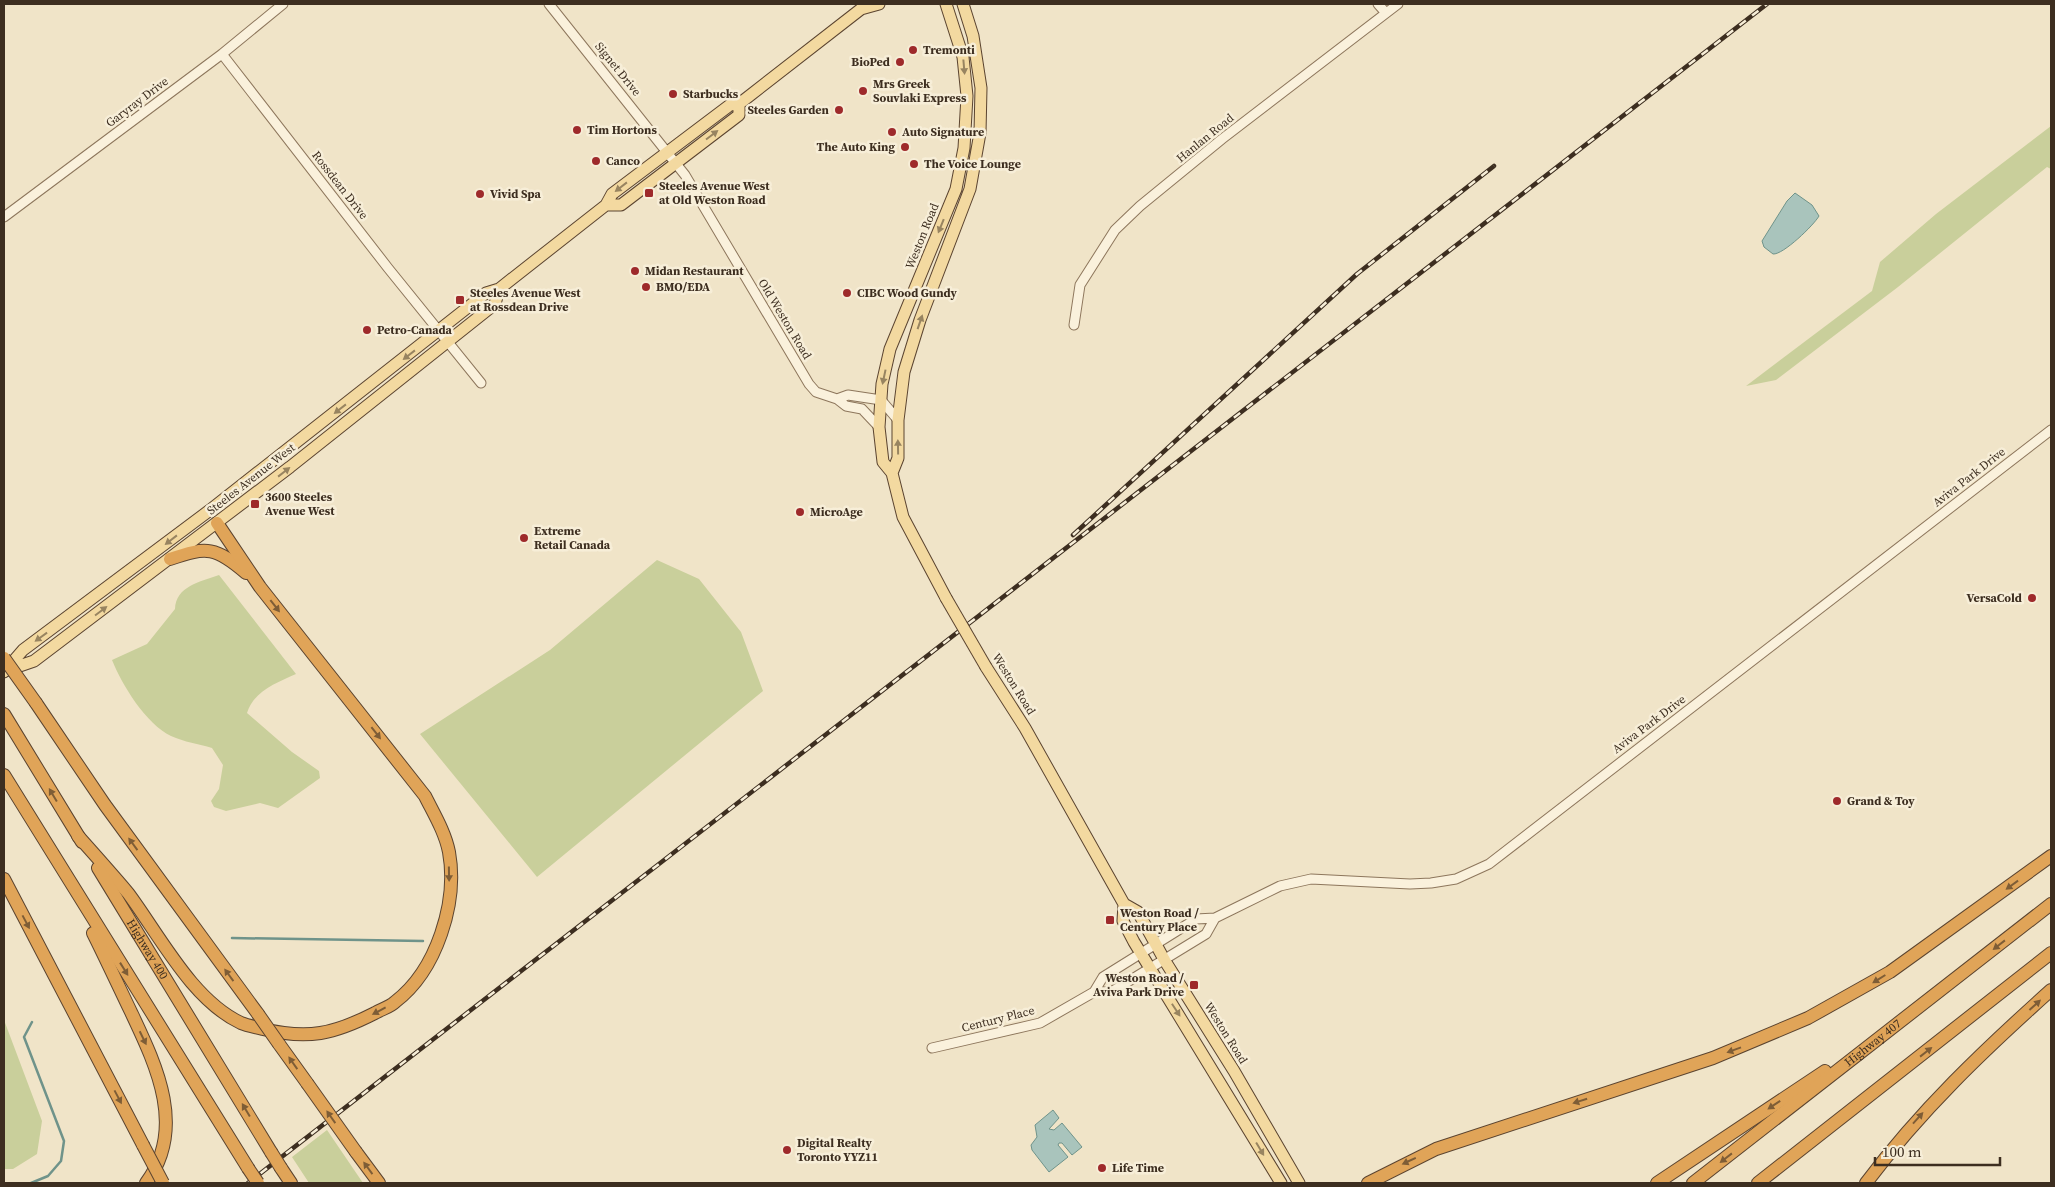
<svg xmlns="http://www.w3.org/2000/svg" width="2055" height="1187" viewBox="0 0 2055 1187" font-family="'Source Serif 4',serif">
	<rect width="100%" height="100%" fill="#f0e4c8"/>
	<path fill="#c9cf9b" d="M2051,126V169L2047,167L1898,287L1776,380L1746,386L1872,291L1880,262L1936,214Z
		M657,560L699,579L741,632L763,691L537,877L420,734L550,650Z
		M219,575L296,674C276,683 254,691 247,713L292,752L319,771L320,778L278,808L260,803L226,811L214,807L211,801L219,789L223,765L212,748C199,744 184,742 171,736C146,724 122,685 112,660L147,644L175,609C176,586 200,582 219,575Z
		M4,1020L42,1121L37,1154L13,1169H4Z
		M327,1130L363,1183H309L292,1157Z"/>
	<path fill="#a9c4bc" stroke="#6f938a" d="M1795,193L1812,205L1819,216C1814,225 1783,255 1773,254L1764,247L1762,241L1787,201Z
		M1053,1110L1059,1118L1049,1129L1054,1130L1062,1123L1082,1147L1072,1155L1062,1143H1059L1058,1145L1068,1157L1049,1172L1032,1150L1031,1145L1037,1137L1035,1125Z"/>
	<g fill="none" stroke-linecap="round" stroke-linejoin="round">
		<path stroke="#6f938a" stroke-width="2.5" d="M232,938L423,941
			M31,1183L48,1176L61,1161L64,1141L24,1037L32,1022"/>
		<g stroke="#8d765c" stroke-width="11">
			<path id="minor" d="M549,4L685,175L809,384L816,392L837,399L846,406L862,409L879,427
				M1378,4L1386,13
				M222,54L388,268L481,383
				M4,217L222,54L283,4
				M1074,325L1080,285L1115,230L1140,206L1222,139L1398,4
				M837,399L848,395L881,400L898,420
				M1094,992L1103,977L1196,919L1215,918L1280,886L1311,879L1410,884L1431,883L1456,879L1489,864L2051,430
				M932,1048L1040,1023L1094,992H1111L1206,934L1215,918"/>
		</g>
		<g stroke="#5b4430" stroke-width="13">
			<path id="major" d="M946,4L963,57L967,96L964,148L956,189L890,349L882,384L879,427L883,462L892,473L903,517L946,598
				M606,205H621L739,115V104
				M892,473L898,458V420L904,372L920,320L970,189L980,133L981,88L973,36L963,4
				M986,667L1025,728L1124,904L1138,912L1165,961L1234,1071L1299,1183
				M5,671L34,661L290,467L495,304L499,289
				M4,672L23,650L210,510L486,293L499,289L606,205L612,194L730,105L739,104L861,9L879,4
				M1124,904L1123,921L1134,942L1281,1183"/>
		</g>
		<g stroke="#5b4430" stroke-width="14">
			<g id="highway">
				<path d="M170,559C207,546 216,547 246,573"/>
				<path d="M36,703L105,805L258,1014"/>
				<path d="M4,714L82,842"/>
				<path d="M4,775L248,1168"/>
				<path d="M78,836C95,855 112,874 128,893C160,936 192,1000 241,1023C248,1026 256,1027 263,1029C308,1040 334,1034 375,1013C382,1009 390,1007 395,1002C437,970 458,902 449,852C445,832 434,814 425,796L260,587L217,523"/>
				<path id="s1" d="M98,868L271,1152"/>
				<path d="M4,879L143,1145"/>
				<path d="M93,933C106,959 118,985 131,1012C156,1065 187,1128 146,1183"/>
				<path d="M279,1044L307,1083"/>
				<path d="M356,1152L379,1183"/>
				<path d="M281,1168L291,1183"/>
				<path d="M1368,1183L1436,1149L1713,1058L1808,1018L1890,972L2051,856"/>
				<path d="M1657,1183L1825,1071"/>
				<path id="s2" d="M1693,1183L2051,904"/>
				<path d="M1758,1183L2051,953"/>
				<path d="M1866,1183C1921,1110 1983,1051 2051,990"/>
			</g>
		</g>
		<use href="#minor" stroke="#faf1dc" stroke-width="9"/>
		<use href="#major" stroke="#f3d9a0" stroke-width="11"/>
		<use href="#highway" stroke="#e0a458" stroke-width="12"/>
		<g stroke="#3d2e20" stroke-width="4.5">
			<path id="rail" d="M1073,535L1357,274L1494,166
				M248,1183L1767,4"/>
		</g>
		<use href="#rail" stroke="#f7eed8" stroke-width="2.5" stroke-dasharray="8" stroke-linecap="butt"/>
		<g stroke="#5b4430" stroke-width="13" stroke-linecap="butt">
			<path id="major-bridge" d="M946,598L986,667"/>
		</g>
		<g stroke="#5b4430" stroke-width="14" stroke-linecap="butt">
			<path id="highway-bridge" d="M4,658L36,703
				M258,1014L279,1044
				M307,1083L356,1152
				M143,1145L163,1183
				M271,1152L281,1168
				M248,1168L258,1183"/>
		</g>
		<use href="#major-bridge" stroke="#f3d9a0" stroke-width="11"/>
		<use href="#highway-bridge" stroke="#e0a458" stroke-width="12"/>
	</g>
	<defs><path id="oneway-solid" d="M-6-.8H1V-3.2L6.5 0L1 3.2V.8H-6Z" transform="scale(1.25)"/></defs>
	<g fill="#988460">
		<use href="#oneway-solid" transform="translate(964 67) rotate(85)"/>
		<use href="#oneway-solid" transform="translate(712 135) rotate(-37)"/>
		<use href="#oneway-solid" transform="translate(621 187) rotate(142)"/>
		<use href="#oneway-solid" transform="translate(941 226) rotate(112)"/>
		<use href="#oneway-solid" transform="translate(920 322) rotate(-71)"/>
		<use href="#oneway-solid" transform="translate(409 355) rotate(142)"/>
		<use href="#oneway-solid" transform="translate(884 377) rotate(102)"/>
		<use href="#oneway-solid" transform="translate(340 409) rotate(142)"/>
		<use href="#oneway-solid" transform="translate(898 447) rotate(-91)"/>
		<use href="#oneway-solid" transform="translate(284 472) rotate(-38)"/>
		<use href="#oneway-solid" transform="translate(171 540) rotate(142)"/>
		<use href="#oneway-solid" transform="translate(101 611) rotate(-37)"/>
		<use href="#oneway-solid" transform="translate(41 637) rotate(144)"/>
		<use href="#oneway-solid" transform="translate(1176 1010) rotate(57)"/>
		<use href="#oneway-solid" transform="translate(1260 1149) rotate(59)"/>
	</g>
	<g fill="#7e5d36">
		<use href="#oneway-solid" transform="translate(275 606) rotate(52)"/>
		<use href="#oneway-solid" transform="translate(376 733) rotate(52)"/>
		<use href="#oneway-solid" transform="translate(53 795) rotate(-121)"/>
		<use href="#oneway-solid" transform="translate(133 844) rotate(-126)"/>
		<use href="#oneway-solid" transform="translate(449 874) rotate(89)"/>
		<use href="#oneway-solid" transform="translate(2012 885) rotate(144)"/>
		<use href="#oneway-solid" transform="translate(26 922) rotate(62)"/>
		<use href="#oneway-solid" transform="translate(1999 945) rotate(142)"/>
		<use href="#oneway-solid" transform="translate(124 969) rotate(58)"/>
		<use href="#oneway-solid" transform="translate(229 975) rotate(-126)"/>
		<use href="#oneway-solid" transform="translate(1879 979) rotate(148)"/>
		<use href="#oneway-solid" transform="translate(2035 1005) rotate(-42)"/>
		<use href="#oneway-solid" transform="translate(379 1011) rotate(152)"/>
		<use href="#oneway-solid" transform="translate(143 1038) rotate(64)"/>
		<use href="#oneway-solid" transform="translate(1734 1050) rotate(160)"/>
		<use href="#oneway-solid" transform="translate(1926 1052) rotate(-38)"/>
		<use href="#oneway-solid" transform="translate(293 1063) rotate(-125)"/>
		<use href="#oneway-solid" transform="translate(118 1097) rotate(62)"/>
		<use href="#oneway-solid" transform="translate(1580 1101) rotate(162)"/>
		<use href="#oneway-solid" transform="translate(1774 1105) rotate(146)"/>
		<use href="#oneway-solid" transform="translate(246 1110) rotate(-121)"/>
		<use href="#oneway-solid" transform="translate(331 1117) rotate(-125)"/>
		<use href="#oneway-solid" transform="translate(1918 1118) rotate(-48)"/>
		<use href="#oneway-solid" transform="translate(1726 1158) rotate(142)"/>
		<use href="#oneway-solid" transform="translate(1409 1161) rotate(155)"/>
		<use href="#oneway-solid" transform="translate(368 1168) rotate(-126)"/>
	</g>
	<g fill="#9e2a2b" stroke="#f7eed8" stroke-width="2">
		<circle cx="913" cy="50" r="5"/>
		<circle cx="900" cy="62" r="5"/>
		<circle cx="863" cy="91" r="5"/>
		<circle cx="673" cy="94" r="5"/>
		<circle cx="839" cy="110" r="5"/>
		<circle cx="577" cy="130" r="5"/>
		<circle cx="892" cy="132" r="5"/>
		<circle cx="905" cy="147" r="5"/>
		<circle cx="596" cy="161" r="5"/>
		<circle cx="914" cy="164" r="5"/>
		<rect x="644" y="188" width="10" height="10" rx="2.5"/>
		<circle cx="480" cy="194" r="5"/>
		<circle cx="635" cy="271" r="5"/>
		<circle cx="646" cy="287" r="5"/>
		<circle cx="847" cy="293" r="5"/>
		<rect x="455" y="295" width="10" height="10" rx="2.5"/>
		<circle cx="367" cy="330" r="5"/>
		<rect x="250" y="499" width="10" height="10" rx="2.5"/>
		<circle cx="800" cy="512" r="5"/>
		<circle cx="524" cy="538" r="5"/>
		<circle cx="2032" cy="598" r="5"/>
		<circle cx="1837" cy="801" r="5"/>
		<rect x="1105" y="915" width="10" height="10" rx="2.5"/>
		<rect x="1189" y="980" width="10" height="10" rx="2.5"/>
		<circle cx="787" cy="1150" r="5"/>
		<circle cx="1102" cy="1168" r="5"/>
	</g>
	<g text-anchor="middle" stroke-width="5" stroke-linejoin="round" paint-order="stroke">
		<g font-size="12" font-weight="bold" fill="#3d2e20" stroke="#f7eed8" text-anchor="start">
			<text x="923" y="54">Tremonti</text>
			<text x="890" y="66" text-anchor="end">BioPed</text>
			<text x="873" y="88">Mrs Greek<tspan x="873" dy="14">Souvlaki Express</tspan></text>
			<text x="683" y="98">Starbucks</text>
			<text x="829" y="114" text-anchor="end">Steeles Garden</text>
			<text x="587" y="134">Tim Hortons</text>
			<text x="902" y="136">Auto Signature</text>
			<text x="895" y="151" text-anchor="end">The Auto King</text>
			<text x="606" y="165">Canco</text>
			<text x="924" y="168">The Voice Lounge</text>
			<text x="659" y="190">Steeles Avenue West<tspan x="659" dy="14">at Old Weston Road</tspan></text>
			<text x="490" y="198">Vivid Spa</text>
			<text x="645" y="275">Midan Restaurant</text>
			<text x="656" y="291">BMO/EDA</text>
			<text x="470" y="297">Steeles Avenue West<tspan x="470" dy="14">at Rossdean Drive</tspan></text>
			<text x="857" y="297">CIBC Wood Gundy</text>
			<text x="377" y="334">Petro-Canada</text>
			<text x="265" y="501">3600 Steeles<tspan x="265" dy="14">Avenue West</tspan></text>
			<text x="810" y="516">MicroAge</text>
			<text x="534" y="535">Extreme<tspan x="534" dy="14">Retail Canada</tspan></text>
			<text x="2022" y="602" text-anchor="end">VersaCold</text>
			<text x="1847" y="805">Grand &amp; Toy</text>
			<text x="1120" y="917">Weston Road /<tspan x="1120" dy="14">Century Place</tspan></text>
			<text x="1184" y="982" text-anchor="end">Weston Road /<tspan x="1184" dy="14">Aviva Park Drive</tspan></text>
			<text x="797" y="1147">Digital Realty<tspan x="797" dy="14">Toronto YYZ11</tspan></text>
			<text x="1112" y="1172">Life Time</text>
		</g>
		<g font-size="12" fill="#3d2e20" stroke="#f7eed8">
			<text transform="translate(618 69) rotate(51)" y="4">Signet Drive</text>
			<text transform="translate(137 102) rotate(-37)" y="4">Garyray Drive</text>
			<text transform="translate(1205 138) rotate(-39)" y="4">Hanlan Road</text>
			<text transform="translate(340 185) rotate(52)" y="4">Rossdean Drive</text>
			<text transform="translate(922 236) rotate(-68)" y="4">Weston Road</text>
			<text transform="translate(785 319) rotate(59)" y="4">Old Weston Road</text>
			<text transform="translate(1969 477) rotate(-38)" y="4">Aviva Park Drive</text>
			<text transform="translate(251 479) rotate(-38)" y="4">Steeles Avenue West</text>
			<text transform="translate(1014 684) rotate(58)" y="4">Weston Road</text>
			<text transform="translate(1649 724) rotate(-37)" y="4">Aviva Park Drive</text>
			<text dy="4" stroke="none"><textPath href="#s1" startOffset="95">Highway 400</textPath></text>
			<text transform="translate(998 1019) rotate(-14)" y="4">Century Place</text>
			<text transform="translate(1226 1033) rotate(58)" y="4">Weston Road</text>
			<text dy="4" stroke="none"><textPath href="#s2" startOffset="228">Highway 407</textPath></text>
		</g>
	</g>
	<rect width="2055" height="1187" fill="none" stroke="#3d2e20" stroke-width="10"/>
	<path d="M1875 1157v8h125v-8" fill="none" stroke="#3d2e20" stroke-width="2.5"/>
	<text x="1882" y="1157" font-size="15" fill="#3d2e20" stroke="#f7eed8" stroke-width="4" paint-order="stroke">100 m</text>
</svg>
